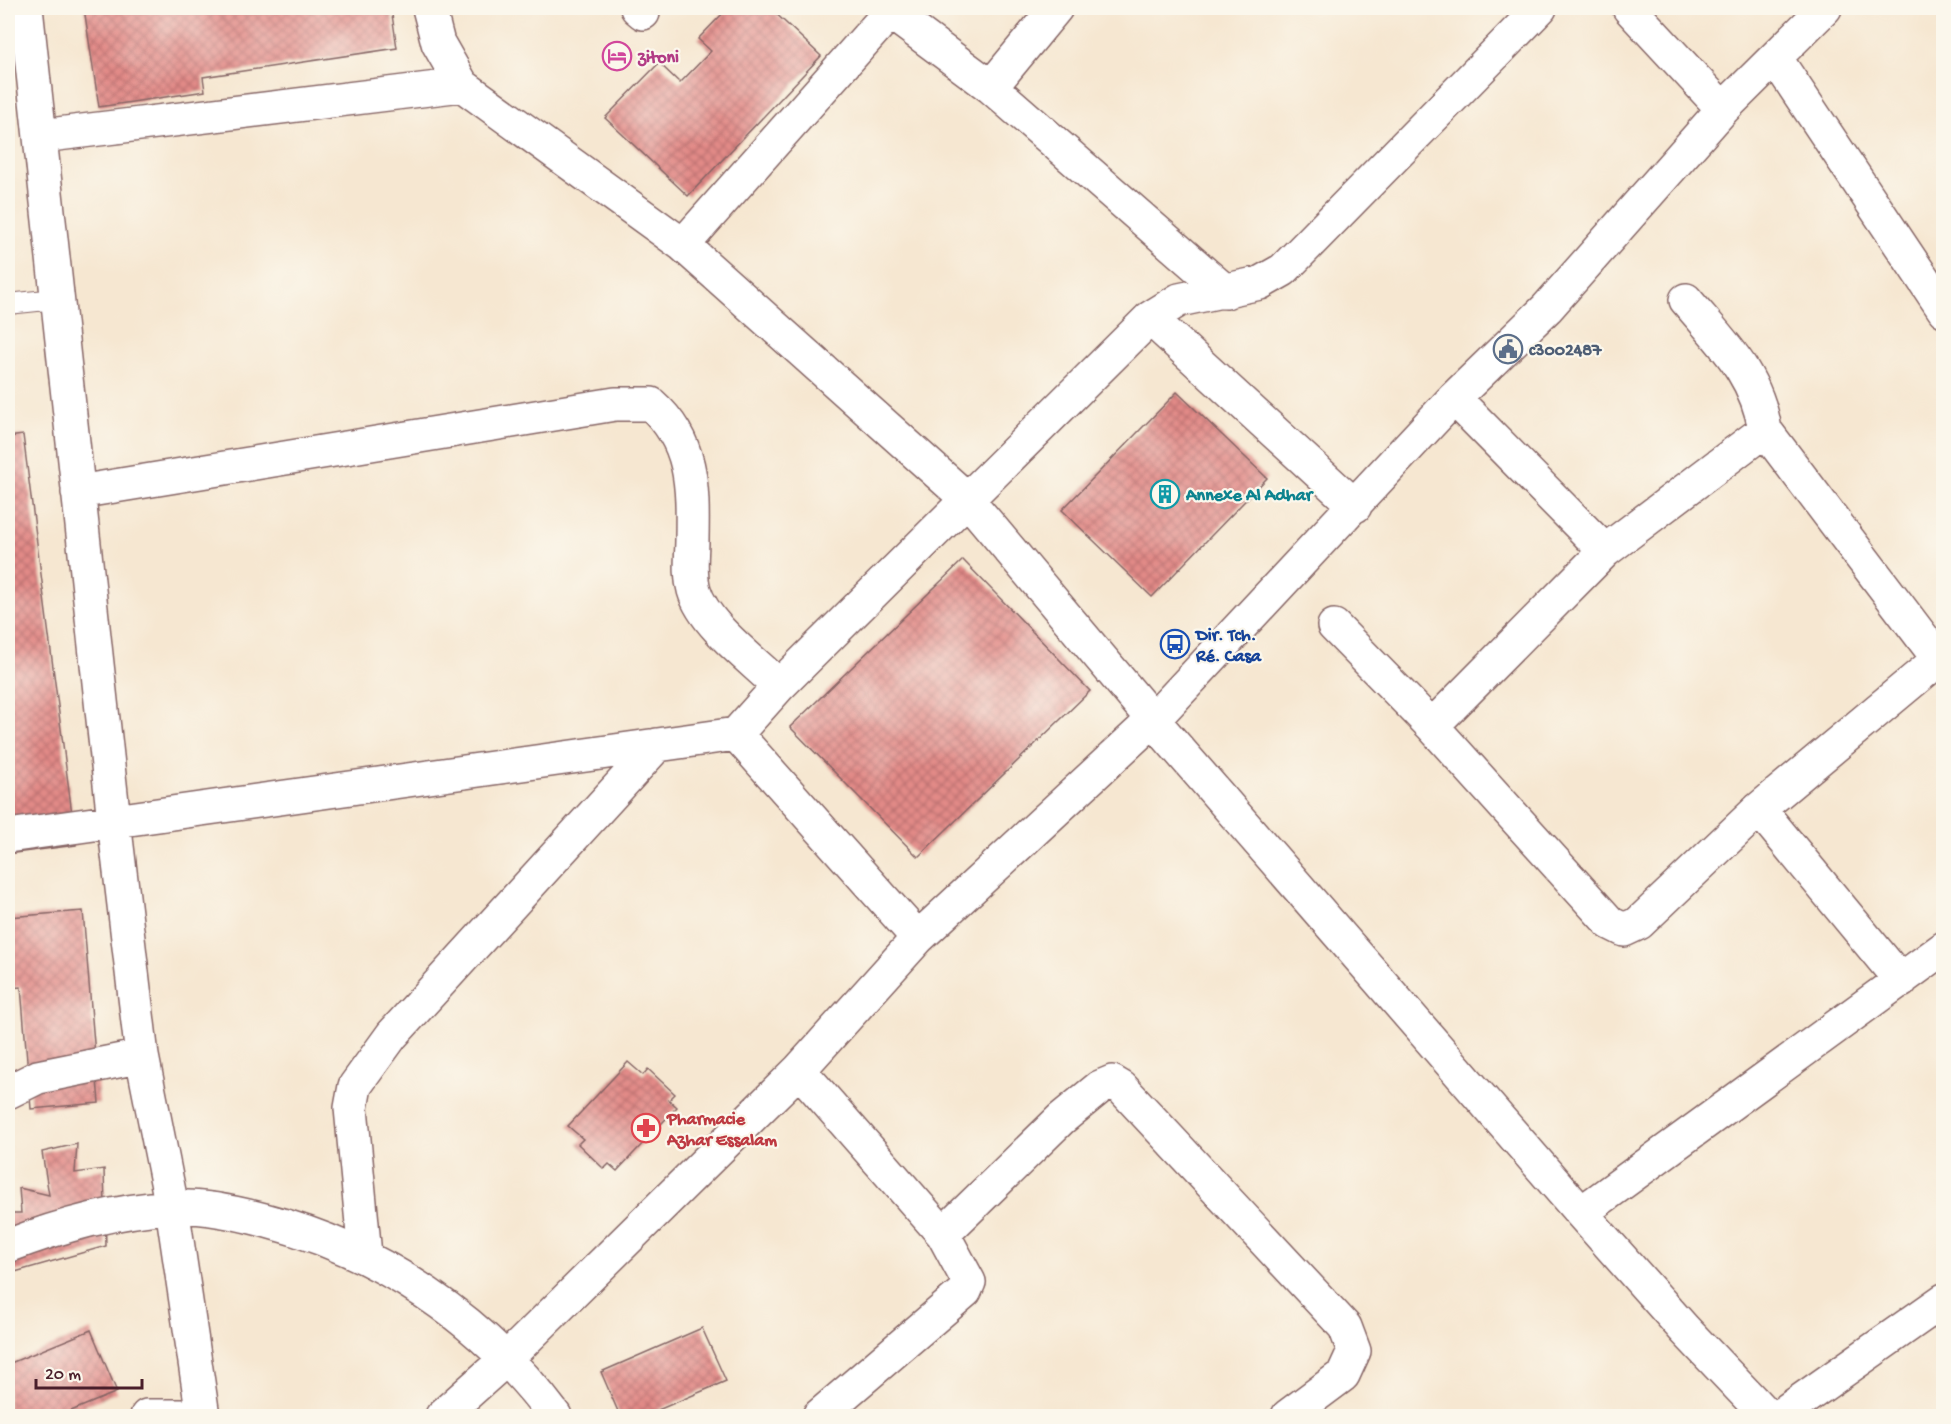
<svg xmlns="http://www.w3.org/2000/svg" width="1951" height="1424" viewBox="0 0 1951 1424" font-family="'Gochi Hand',sans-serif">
	<defs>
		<pattern id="building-cross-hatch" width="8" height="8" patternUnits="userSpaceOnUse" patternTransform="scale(1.5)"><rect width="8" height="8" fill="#e28a87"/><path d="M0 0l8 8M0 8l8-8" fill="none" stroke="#b9706f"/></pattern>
	</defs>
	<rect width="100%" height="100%" fill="#fbf7ec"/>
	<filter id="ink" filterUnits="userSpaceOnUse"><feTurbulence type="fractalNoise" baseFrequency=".0167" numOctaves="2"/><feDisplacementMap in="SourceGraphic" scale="12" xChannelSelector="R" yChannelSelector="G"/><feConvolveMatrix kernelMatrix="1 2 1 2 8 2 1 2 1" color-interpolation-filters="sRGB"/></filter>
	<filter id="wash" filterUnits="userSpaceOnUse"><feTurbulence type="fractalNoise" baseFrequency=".008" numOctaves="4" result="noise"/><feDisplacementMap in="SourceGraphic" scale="24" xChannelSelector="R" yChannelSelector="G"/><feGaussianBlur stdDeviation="1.35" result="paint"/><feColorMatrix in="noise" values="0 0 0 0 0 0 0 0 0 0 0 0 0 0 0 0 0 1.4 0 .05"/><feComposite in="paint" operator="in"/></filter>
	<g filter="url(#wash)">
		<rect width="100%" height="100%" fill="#f6e7d1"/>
		<g id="blocks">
			<path fill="url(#building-cross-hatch)" d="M84,8H391L397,48L203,77L205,91L99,107Z
				M728,8H770L821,56L688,196L605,118L659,63L680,83L711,51L698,39Z
				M8,246L14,284L8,285Z
				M1177,392L1267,478L1152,597L1062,510Z
				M23,435L76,845L8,854V437Z
				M963,560L1090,691L918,857L790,727Z
				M83,911L99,1103L31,1109L21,987L8,988V917Z
				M628,1062L643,1075L648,1069L675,1094L669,1100L677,1107L617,1171L609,1164L604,1169L578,1144L583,1139L568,1126Z
				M77,1144L75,1173L104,1169L106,1246L8,1274V1213H21L19,1188L49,1195L42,1152Z
				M702,1328L726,1381L644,1416H620L601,1372Z
				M91,1330L117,1392L59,1416H8V1364Z"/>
		</g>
	</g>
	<g filter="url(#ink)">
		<use href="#blocks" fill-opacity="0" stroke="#866565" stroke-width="1.5"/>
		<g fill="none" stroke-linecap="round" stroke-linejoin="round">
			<g stroke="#866565" stroke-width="22">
				<path id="service" d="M8,304L56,299"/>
			</g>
			<g stroke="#866565" stroke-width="36">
				<path id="minor" d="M26,8L114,821L142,1056L172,1207L203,1416H147
					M429,8L438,43L462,85L683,245L967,499L1153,720L1581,1213L1685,1330L1767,1416
					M637,8L643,13
					M1629,8L1723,109
					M890,12L991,87L1226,292
					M1776,59L1944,310
					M991,87L1056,8
					M41,136L462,85
					M683,245L890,12V8
					M1686,300C1722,343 1756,373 1765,430L1944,666
					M1150,318L1355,506
					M1454,398L1605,551
					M78,492L615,404H651C693,441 693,486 692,539C692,556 689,573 694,590C704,625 753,660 779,686
					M1334,626L1432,726L1610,923L1624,930L1639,923L1759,809L1938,660
					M1432,726L1605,551L1765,430
					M736,734L918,938
					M1759,809L1901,981
					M8,836L736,734L779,686L1150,318L1179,300L1260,283L1283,270L1540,8
					M799,1070L943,1234L969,1282L965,1291L819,1416
					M8,1092L38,1077L142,1056
					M1581,1213L1944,948
					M943,1234L1061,1119L1100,1087L1112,1082L1122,1088L1345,1327L1354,1351L1343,1375L1288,1416
					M8,1246C59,1226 115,1211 170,1207C201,1205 234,1212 264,1220C380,1250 484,1320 555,1416
					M365,1255L351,1108L355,1086L392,1035L657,745
					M442,1416L507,1358L799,1070L918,938L1153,720L1454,398L1547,308L1723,109L1825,8
					M1779,1416L1944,1300"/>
			</g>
			<use href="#service" stroke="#fff" stroke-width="20"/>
			<use href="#minor" stroke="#fff" stroke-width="33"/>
		</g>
	</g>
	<defs>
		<g id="hotel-ring" transform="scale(1.5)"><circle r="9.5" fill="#fbf7ec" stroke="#d1479c" stroke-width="1.5"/><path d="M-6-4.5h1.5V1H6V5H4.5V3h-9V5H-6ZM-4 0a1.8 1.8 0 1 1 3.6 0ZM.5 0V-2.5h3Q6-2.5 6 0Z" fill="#d1479c"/></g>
		<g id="civic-ring" transform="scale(1.5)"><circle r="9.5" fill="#fbf7ec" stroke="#5c6f8a" stroke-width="1.5"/><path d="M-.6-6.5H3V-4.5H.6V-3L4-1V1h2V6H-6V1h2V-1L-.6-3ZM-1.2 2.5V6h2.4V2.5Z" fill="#5c6f8a"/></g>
		<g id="building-ring" transform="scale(1.5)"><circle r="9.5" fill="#fbf7ec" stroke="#0f9aa8" stroke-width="1.5"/><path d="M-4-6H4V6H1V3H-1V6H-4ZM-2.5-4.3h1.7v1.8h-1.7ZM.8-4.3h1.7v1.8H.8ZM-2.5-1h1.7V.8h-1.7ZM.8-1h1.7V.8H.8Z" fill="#0f9aa8"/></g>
		<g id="bus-ring" transform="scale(1.5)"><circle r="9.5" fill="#fbf7ec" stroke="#1a4fb4" stroke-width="1.5"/><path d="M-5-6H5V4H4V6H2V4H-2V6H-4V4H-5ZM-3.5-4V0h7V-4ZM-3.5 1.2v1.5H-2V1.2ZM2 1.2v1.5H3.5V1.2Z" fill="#1a4fb4"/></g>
		<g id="pharmacy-ring" transform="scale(1.5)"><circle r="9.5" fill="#fbf7ec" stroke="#e0444e" stroke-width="1.5"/><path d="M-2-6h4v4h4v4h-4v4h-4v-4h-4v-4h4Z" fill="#e0444e"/></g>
	</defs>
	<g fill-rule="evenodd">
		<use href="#hotel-ring" x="617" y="56"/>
		<use href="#civic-ring" x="1508" y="349"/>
		<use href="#building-ring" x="1165" y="494"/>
		<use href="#bus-ring" x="1175" y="644"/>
		<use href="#pharmacy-ring" x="646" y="1128"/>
	</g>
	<g text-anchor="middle" stroke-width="4.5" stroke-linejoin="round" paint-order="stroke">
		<g font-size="18" font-weight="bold" fill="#b23c85" stroke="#fbf7ec" text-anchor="start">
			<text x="638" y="62">zitoni</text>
		</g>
		<g font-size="18" font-weight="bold" fill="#4e5e75" stroke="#fbf7ec" text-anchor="start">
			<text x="1529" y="355">c3002487</text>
		</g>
		<g font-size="18" font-weight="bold" fill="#0d838f" stroke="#fbf7ec" text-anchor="start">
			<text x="1186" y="500">Annexe Al Adhar</text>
		</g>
		<g font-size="18" font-weight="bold" fill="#164399" stroke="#fbf7ec" text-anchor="start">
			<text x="1196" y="640">Dir. Tch.<tspan x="1196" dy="21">Ré. Casa</tspan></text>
		</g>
		<g font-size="18" font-weight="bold" fill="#be3a42" stroke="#fbf7ec" text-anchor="start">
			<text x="667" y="1124">Pharmacie<tspan x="667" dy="21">Azhar Essalam</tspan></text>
		</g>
	</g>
	<rect width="1951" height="1424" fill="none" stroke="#fbf7ec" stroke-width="30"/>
	<path d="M36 1379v9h106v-9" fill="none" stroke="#4a1f2b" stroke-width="3"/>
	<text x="45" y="1379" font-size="18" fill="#4a1f2b" stroke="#fbf7ec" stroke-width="4.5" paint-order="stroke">20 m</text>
</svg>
